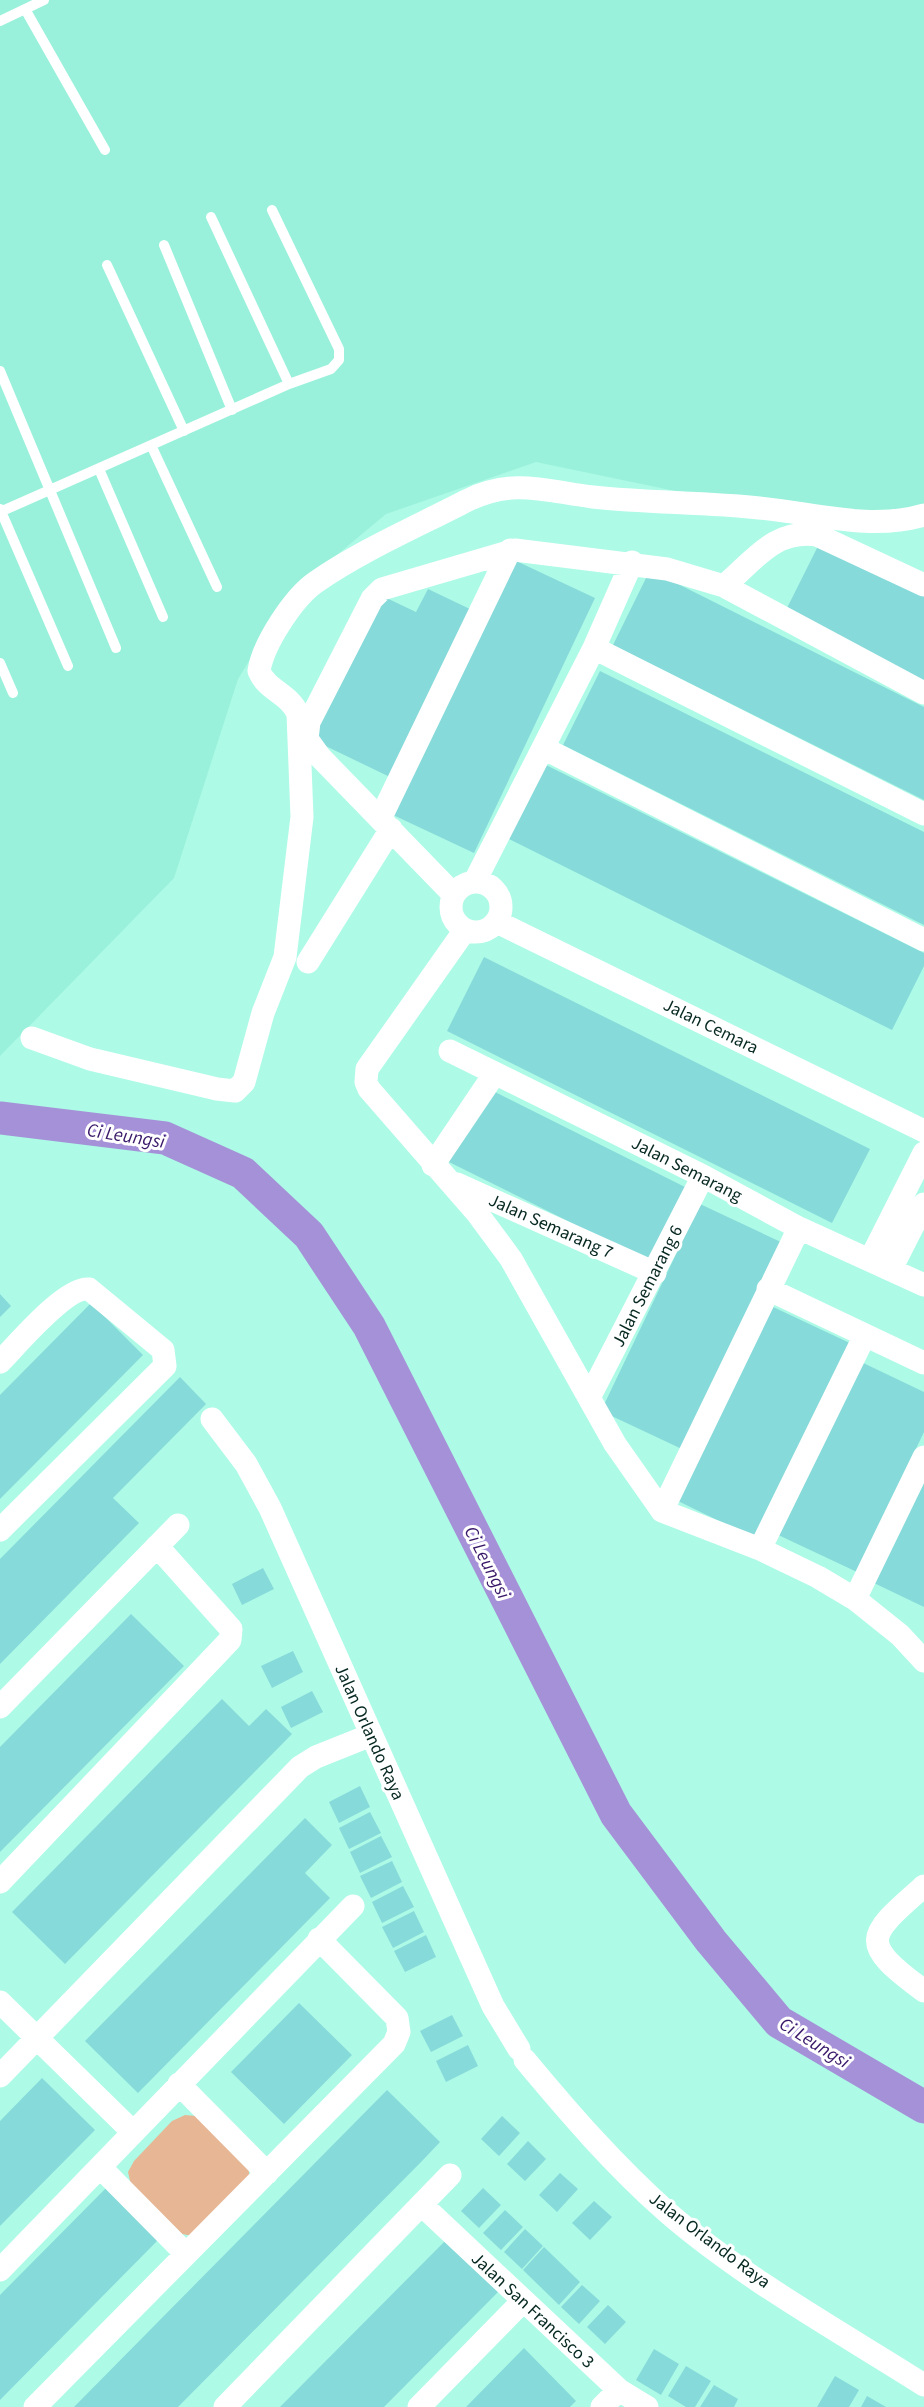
<svg xmlns="http://www.w3.org/2000/svg" width="924" height="2407" viewBox="0 0 924 2407" font-family="'Source Sans 3',sans-serif">
	<rect width="100%" height="100%" fill="#adfae6"/>
	<path fill="#99f1db" d="M0,0H924V504L907,516L839,525L536,462L386,514L290,594L238,679L174,878L0,1056Z"/>
	<path fill="#e7b795" d="M185,2115L196,2116L248,2166L250,2179L193,2236L182,2234L131,2185L128,2172L134,2161L172,2121Z"/>
	<g fill="none" stroke-linecap="round" stroke-linejoin="round">
		<path stroke="#a591d7" stroke-width="33" d="M0,1118L165,1138L243,1173L309,1235L369,1326L616,1814L711,1941L779,2022L924,2107"/>
	</g>
	<path fill="#87dada" d="M821,540L924,591V684L784,614Z
		M512,559L595,598L474,853L391,814Z
		M650,570L924,707V800L613,645Z
		M428,589L472,610L392,778L309,738L378,594L416,612Z
		M600,671L924,832V925L563,745Z
		M544,764L924,953V966L892,1030L507,838Z
		M484,957L870,1149L832,1223L447,1031Z
		M487,1088L691,1190L654,1264L449,1162Z
		M700,1204L783,1243L684,1450L601,1411Z
		M0,1294L11,1306L0,1317Z
		M91,1303L143,1355L0,1499V1395Z
		M771,1306L854,1345L760,1541L678,1501Z
		M857,1360L924,1392V1432L857,1572L774,1533Z
		M180,1377L206,1404L113,1498L139,1523L0,1664V1559Z
		M924,1479V1607L874,1583Z
		M263,1568L274,1589L242,1605L232,1584Z
		M131,1614L184,1666L0,1852V1747Z
		M293,1651L303,1672L272,1688L261,1666Z
		M312,1691L323,1712L291,1728L281,1707Z
		M222,1699L249,1726L266,1709L292,1734L65,1964L12,1912Z
		M360,1786L370,1807L339,1823L329,1802Z
		M370,1812L381,1833L349,1849L339,1828Z
		M305,1818L332,1845L305,1873L330,1898L138,2093L85,2041Z
		M381,1836L392,1857L360,1873L350,1852Z
		M392,1861L402,1882L371,1898L360,1876Z
		M403,1886L414,1907L382,1923L372,1902Z
		M414,1911L424,1932L393,1948L382,1927Z
		M426,1935L436,1957L405,1972L394,1951Z
		M299,2003L352,2055L284,2124L231,2072Z
		M452,2015L463,2036L431,2052L420,2031Z
		M468,2045L478,2066L446,2082L436,2061Z
		M42,2078L95,2130L0,2226V2121Z
		M387,2090L440,2142L423,2160L178,2407H74Z
		M502,2116L520,2133L499,2156L481,2139Z
		M528,2141L546,2159L525,2181L507,2164Z
		M560,2173L578,2189L557,2212L539,2195Z
		M109,2185L161,2237L0,2400V2295Z
		M483,2188L501,2205L479,2228L461,2211Z
		M594,2201L612,2217L590,2240L572,2223Z
		M505,2210L523,2227L501,2250L483,2233Z
		M525,2229L543,2246L522,2269L504,2252Z
		M447,2239L499,2291L384,2407H280Z
		M544,2247L580,2282L559,2305L523,2270Z
		M582,2285L600,2301L579,2324L561,2307Z
		M608,2305L626,2322L605,2344L587,2327Z
		M524,2348L576,2401L570,2407H466Z
		M654,2349L679,2364L661,2395L636,2380Z
		M686,2366L711,2381L695,2407H686L668,2396Z
		M835,2376L859,2390L849,2407H817Z
		M714,2385L738,2399L734,2407H700Z
		M867,2396L886,2407H861Z"/>
	<g fill="none" stroke-linecap="round" stroke-linejoin="round">
		<path stroke="#fff" stroke-width="10" d="M25,9L105,150
			M0,21L44,0
			M211,217L289,384
			M164,245L232,410
			M107,265L184,431
			M0,371L116,648
			M151,445L217,587
			M99,469L163,617
			M0,509L68,666
			M0,512L289,384L331,369L339,360V349L272,210
			M0,663L13,693"/>
		<path stroke="#fff" stroke-width="23" d="M724,586C755,560 774,529 817,535L924,585
			M594,648L924,814
			M543,748L924,940
			M381,817L510,550
			M475,881L594,648L632,562
			M451 907a25 25 0 1 1 50 0a25 25 0 1 1-50 0Z
			M454,895L320,757L307,739L309,722L372,599L382,589L515,550L667,569L724,586L924,693
			M497,922L924,1131
			M465,930L367,1069L366,1082L369,1089L477,1213L511,1259L615,1444L662,1511L760,1549L818,1577L855,1599L900,1635L924,1661
			M308,962L391,829
			M32,1038L90,1059L217,1089L235,1091L244,1082L263,1013L285,957L302,817L298,714C289,693 267,691 259,671C263,644 294,597 316,582C360,551 420,525 468,500C514,478 545,491 593,497C648,503 704,502 759,508C814,513 870,531 924,515
			M450,1051L703,1176L799,1228L924,1285
			M433,1165L495,1073
			M457,1184L655,1273
			M871,1258L924,1153
			M891,1269L924,1204
			M768,1289L924,1363
			M0,1362C17,1345 66,1286 89,1289L163,1350L165,1366L0,1530
			M590,1396L703,1176
			M212,1419L246,1464L270,1508L493,2006L519,2049
			M662,1511L799,1228
			M760,1549L865,1335
			M855,1599L924,1457
			M0,1707L178,1525
			M0,1882L230,1640L231,1629L157,1546
			M924,1886C866,1937 858,1942 924,1991
			M0,2002L133,2132
			M525,2060C570,2114 614,2165 667,2212C743,2278 839,2331 924,2385
			M0,2076L300,1767L316,1757L371,1735
			M179,2084L267,2173
			M101,2168L185,2253
			M423,2206L619,2390L647,2407
			M0,2270L353,1906
			M35,2407L394,2044L399,2032L397,2018L319,1939
			M225,2407L450,2175
			M419,2407L523,2301
			M602,2407L619,2390"/>
	</g>
	<g text-anchor="middle" stroke-width="6" stroke-linejoin="round" paint-order="stroke">
		<g font-size="18" fill="#062821" stroke="#fff">
			<text transform="translate(711 1026) rotate(26)" y="6">Jalan Cemara</text>
			<text transform="translate(687 1169) rotate(27)" y="6">Jalan Semarang</text>
			<text transform="translate(551 1226) rotate(24)" y="6">Jalan Semarang 7</text>
			<text transform="translate(647 1286) rotate(-63)" y="6">Jalan Semarang 6</text>
			<text transform="translate(370 1732) rotate(66)" y="6">Jalan Orlando Raya</text>
			<text transform="translate(710 2240) rotate(37)" y="6">Jalan Orlando Raya</text>
			<text transform="translate(533 2310) rotate(43)" y="6">Jalan San Francisco 3</text>
		</g>
		<g font-size="19" font-style="italic" fill="#391869" stroke="#fff">
			<text transform="translate(126 1135) rotate(9)" y="7">Ci Leungsi</text>
			<text transform="translate(488 1562) rotate(63)" y="7">Ci Leungsi</text>
			<text transform="translate(815 2042) rotate(32)" y="7">Ci Leungsi</text>
		</g>
	</g>
</svg>
